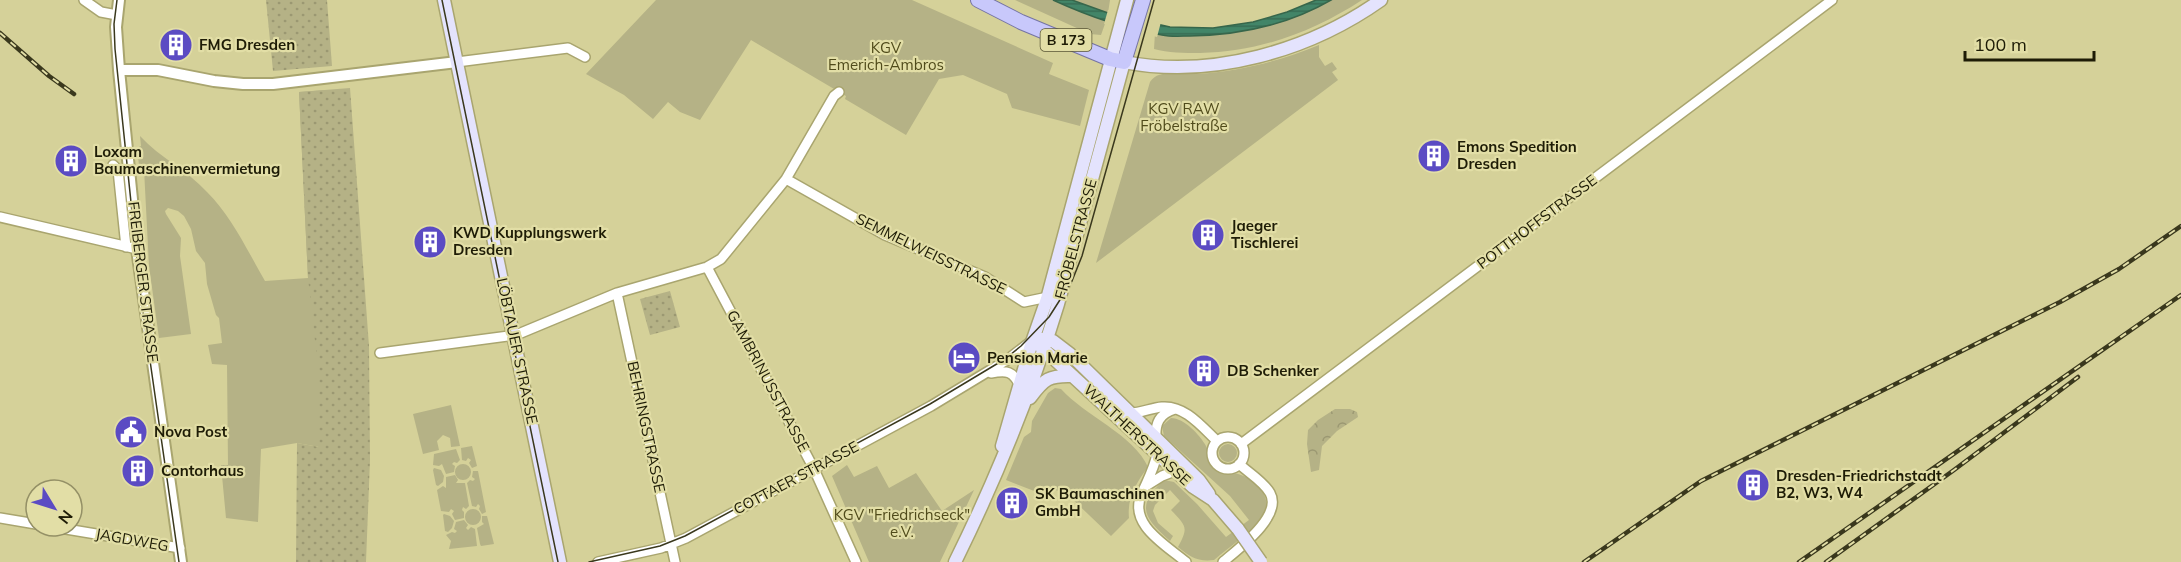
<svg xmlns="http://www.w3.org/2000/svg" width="2181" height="562" viewBox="0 0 2181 562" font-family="Mulish,sans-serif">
	<defs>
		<pattern id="forest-crowns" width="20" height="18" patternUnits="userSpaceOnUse" patternTransform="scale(1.5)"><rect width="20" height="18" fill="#b5b286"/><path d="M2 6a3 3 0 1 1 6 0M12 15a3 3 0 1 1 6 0" fill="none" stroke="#9b9872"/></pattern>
		<pattern id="park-dots" width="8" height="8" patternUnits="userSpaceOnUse" patternTransform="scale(1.5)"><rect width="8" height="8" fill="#b5b286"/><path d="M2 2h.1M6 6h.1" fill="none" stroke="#9b9872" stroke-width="1.8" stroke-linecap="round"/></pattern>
		<pattern id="water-rules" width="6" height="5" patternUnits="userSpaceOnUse" patternTransform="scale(1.5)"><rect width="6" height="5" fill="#428568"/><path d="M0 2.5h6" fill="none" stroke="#376c54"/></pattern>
	</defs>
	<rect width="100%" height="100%" fill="#d5d199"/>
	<path fill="#b5b286" d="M656,0H912L1053,63L1049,74L1089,90L1080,126L1012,108L1007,94L963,75L939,79L906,135L845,99L846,96L751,40L700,120L680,112L668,102L653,119L624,95L586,74Z
		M1015,0H1053L1106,21L1101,35L1090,34Z
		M1072,0H1110L1108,13Z
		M1331,0H1362C1313,32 1259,52 1200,53C1184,53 1168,53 1154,49L1155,33C1167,37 1179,36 1192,36C1240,35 1289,24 1331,0Z
		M1319,45V57L1325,66L1332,62L1337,69L1332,72L1338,80L1096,263L1150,82C1159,68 1183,75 1198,74C1240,71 1280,61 1319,45Z
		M327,90L319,447L297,443L261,449L258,522L226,518L221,465H228L227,365L212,364L208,345L222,343L219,318L216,315L207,284L205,263L196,251L191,229L184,216L178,211L168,208L165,211L166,214L181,238L180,256L191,334L159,338L149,266L144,169L139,165L137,148L141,146L140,136C160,158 187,170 207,192C232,217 247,250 265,281L308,278L299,92Z
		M1055,388L1061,389C1084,415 1134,435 1148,467C1136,483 1127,498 1129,518L1111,536L1068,495L1046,486L1042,494L1006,480L1024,437L1031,432L1032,421L1048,393Z
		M451,405L460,446L451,447L450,438L443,435L437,441L439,450L423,454L413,414Z
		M1171,418C1184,418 1200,435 1206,446C1209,452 1208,459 1212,464C1219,474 1231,471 1241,475C1248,477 1254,482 1260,488C1264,493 1268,501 1266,509C1261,526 1228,548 1214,560C1198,562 1190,557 1178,547C1189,527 1186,526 1171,510L1180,501L1170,490L1155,505L1153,511L1158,523L1173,536L1170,541C1144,518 1135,506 1164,480L1174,482L1197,504L1226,537L1249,520L1230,496L1164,436L1162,426Z
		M1219 453a9 9 0 1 1 18 0a9 9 0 1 1-18 0Z
		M472,446L477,466L472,468L469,463L471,460L468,458L466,461L462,460L461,448Z
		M456,449L460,460L457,463L454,462L452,464L455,466L454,472L446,474L442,464L439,466L433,465L434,454Z
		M455 472a8 8 0 1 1 16 0a8 8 0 1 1-16 0Z
		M847,465L854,477L877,466L889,488L916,473L942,511L974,490L940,562H869L832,476Z
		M434,468L441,470L444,476L443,482L438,486L436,485L433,470Z
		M473,471H478L486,512L482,514L479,509L480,506L478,504L476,507L472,506L467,483L470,480L473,481L475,479L472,477Z
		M455,475L458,480L456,483H465L469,506L466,509L463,507L462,510L464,512V518L455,520L452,514L454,511L451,509L449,512L441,511L437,490L443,486L446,488V477Z
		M465 517a8 8 0 1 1 16 0a8 8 0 1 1-16 0Z
		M444,514L450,516L454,521L452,528L448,532L445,531L443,515Z
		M482,516H487L494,544L481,546L480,544L477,528L484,524L482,522Z
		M464,520L468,525L466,528L468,530L471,527L475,529L477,546L449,549L451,541L446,535L452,532L455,533L457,531L454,529L456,522Z"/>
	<path fill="url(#forest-crowns)" d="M1335,409H1350L1357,412L1358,417L1337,431L1322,446L1319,470L1311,472L1307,444L1308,430L1318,420Z"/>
	<path fill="url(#park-dots)" d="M266,0H327L332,66L273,71Z
		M350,88L369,346L370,460L366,562H296L297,443L319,447V377L308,278L299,92Z
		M670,291L680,327L650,335L640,299Z"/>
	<path fill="url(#water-rules)" stroke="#37664b" stroke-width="1.5" d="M1053,0H1072L1108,13L1170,27L1213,28L1253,22L1287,12L1316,0H1331C1288,25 1239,35 1190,36C1181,36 1171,37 1162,35C1125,29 1088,16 1053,0Z"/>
	<path fill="#d5d199" d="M1108,10L1161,22L1157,37L1104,24Z"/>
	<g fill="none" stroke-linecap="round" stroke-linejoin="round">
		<g stroke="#a9a56f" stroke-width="12">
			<path id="minor" d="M84,0L101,12L117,15
				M457,62L568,48L585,57
				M113,165L118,170L126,247
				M786,179L885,235L985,277L1024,302L1048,297
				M0,217L137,249
				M707,267L814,469L856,562
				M617,293L675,562
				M380,353L516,335L617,293L707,267L721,259L786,179L834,96L839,92
				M991,373C1007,370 1013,371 1020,386
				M1130,413C1141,413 1151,408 1162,407C1185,405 1202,427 1217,441
				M1212 453a16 16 0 1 1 32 0a16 16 0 1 1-32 0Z
				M1156,439C1155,423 1159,414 1175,409
				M1241,444L1832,0
				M1157,454C1154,469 1148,479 1142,493C1127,524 1166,545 1186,562
				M1146,486L1162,476L1175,471
				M0,518L36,524
				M48,526L180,548
				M598,562L661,548L686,538L931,406L1007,360L1033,340
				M1223,562C1238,549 1283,516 1270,493C1264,482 1249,473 1239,464"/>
		</g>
		<g stroke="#a9a56f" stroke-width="14">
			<path id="tertiary" d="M119,0L116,27L119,70L137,249L181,562
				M119,70H158L214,81L243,84H273L457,62"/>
		</g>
		<g stroke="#a9a56f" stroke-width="15">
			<path id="secondary" d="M444,0L560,562
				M1041,339L1053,341L1070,354L1199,480L1209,494
				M1039,345L1193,487L1213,500L1238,529
				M1030,398C1044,379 1049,375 1073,376
				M1002,446L1031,345L1047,299L1127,0
				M955,562C996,479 1031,393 1058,304L1124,62C1212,79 1309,51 1381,0"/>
		</g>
		<g stroke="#7574a3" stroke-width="16">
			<path id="primary" d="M978,0L1021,22L1110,59L1124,62L1143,0"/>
		</g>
		<use href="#minor" stroke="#fff" stroke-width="9"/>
		<use href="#tertiary" stroke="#fff" stroke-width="10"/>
		<use href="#secondary" stroke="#e4e3fd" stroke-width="12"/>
		<use href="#primary" stroke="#c8c8fb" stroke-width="14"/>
		<path stroke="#3a381d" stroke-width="1.5" d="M117,0L114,24L115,49L141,298L179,562
			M442,0L558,562
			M589,562L660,546L685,536L930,404L1005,359L1021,346L1049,317L1072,281L1082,256L1154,0"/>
		<g stroke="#3a381d" stroke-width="4.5">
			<path id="rail" d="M0,33L49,76L74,94
				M1584,562L1701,481L2060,302L2119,269L2181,226
				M1799,562L2181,295
				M1826,562L1954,470L2078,377"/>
		</g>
		<use href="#rail" stroke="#e2dea6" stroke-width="2" stroke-dasharray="7" stroke-linecap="butt"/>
		<g stroke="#a9a56f" stroke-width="15" stroke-linecap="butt">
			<path id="secondary-bridge" d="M1238,529L1261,562"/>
		</g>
		<use href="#secondary-bridge" stroke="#e4e3fd" stroke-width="12"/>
	</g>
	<defs>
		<g id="building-disc" transform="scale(1.725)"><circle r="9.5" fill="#5b4bc3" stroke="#e2dea6"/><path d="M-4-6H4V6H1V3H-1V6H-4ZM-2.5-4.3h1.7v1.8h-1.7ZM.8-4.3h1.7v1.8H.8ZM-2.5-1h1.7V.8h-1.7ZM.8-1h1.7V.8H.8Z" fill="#fff"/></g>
		<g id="hotel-disc" transform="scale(1.725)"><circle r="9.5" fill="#5b4bc3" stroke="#e2dea6"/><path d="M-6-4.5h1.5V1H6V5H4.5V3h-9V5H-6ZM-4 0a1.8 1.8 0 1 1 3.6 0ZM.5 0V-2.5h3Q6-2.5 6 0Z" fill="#fff"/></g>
		<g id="civic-disc" transform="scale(1.725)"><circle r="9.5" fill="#5b4bc3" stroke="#e2dea6"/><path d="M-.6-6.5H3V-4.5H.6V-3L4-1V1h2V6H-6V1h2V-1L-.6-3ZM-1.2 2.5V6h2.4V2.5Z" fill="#fff"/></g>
	</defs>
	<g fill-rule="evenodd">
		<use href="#building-disc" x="176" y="45"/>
		<use href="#building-disc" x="1434" y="156"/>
		<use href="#building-disc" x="71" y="161"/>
		<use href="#building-disc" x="1208" y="235"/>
		<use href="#building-disc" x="430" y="242"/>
		<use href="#hotel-disc" x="964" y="358"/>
		<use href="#building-disc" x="1204" y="371"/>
		<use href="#civic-disc" x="131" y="432"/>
		<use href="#building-disc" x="138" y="471"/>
		<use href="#building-disc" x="1753" y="485"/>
		<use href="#building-disc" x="1012" y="503"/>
	</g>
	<g text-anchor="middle" stroke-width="4.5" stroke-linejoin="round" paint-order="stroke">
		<rect fill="#e2dea6" stroke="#595636" stroke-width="1.5" x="1040.5" y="29" width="51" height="22" rx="4.5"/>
		<g font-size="14" font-weight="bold" fill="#1e1c06">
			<text x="1066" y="45">B 173</text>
		</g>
		<g font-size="15" font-weight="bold" fill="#1e1c06" stroke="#e2dea6" text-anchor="start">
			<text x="199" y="50">FMG Dresden</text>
			<text x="1457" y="152">Emons Spedition<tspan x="1457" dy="17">Dresden</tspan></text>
			<text x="94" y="157">Loxam<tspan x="94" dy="17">Baumaschinenvermietung</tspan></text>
			<text x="1231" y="231">Jaeger<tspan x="1231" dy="17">Tischlerei</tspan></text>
			<text x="453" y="238">KWD Kupplungswerk<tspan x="453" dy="17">Dresden</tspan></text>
			<text x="987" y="363">Pension Marie</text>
			<text x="1227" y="376">DB Schenker</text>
			<text x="154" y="437">Nova Post</text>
			<text x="161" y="476">Contorhaus</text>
			<text x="1776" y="481">Dresden-Friedrichstadt<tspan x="1776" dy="17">B2, W3, W4</tspan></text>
			<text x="1035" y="499">SK Baumaschinen<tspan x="1035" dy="17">GmbH</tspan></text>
		</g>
		<g font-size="15" fill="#504b1b" stroke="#e2dea6">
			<text x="886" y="53">KGV<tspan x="886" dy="17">Emerich-Ambros</tspan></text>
			<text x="1184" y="114">KGV RAW<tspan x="1184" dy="17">Fröbelstraße</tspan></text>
			<text x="902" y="520">KGV "Friedrichseck"<tspan x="902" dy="17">e.V.</tspan></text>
		</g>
		<g font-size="15" fill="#1e1c06" stroke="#e2dea6">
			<text transform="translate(1537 222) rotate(-37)" y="5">POTTHOFFSTRASSE</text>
			<text transform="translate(1076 239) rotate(-75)" y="5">FRÖBELSTRASSE</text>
			<text transform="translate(931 254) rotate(26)" y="5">SEMMELWEISSTRASSE</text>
			<text transform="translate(143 282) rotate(83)" y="5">FREIBERGER STRASSE</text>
			<text transform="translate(517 351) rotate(78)" y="5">LÖBTAUER STRASSE</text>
			<text transform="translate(768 381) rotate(62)" y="5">GAMBRINUSSTRASSE</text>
			<text transform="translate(646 427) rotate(78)" y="5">BEHRINGSTRASSE</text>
			<text transform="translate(1137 435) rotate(43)" y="5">WALTHERSTRASSE</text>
			<text transform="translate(796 478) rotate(-28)" y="5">COTTAER STRASSE</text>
			<text transform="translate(132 540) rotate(10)" y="5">JAGDWEG</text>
		</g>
	</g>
	<g transform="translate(54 508) rotate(128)"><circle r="28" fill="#e2dea6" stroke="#949066" stroke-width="1.5"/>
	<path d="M0-4.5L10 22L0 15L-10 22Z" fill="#5b4bc3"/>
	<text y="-9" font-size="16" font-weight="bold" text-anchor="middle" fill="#1e1c06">N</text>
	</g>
	<path d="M1965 51v9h129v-9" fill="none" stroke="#1e1c06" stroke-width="3"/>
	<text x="1974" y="51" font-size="18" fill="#1e1c06" stroke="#e2dea6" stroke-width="4.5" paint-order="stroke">100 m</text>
</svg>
